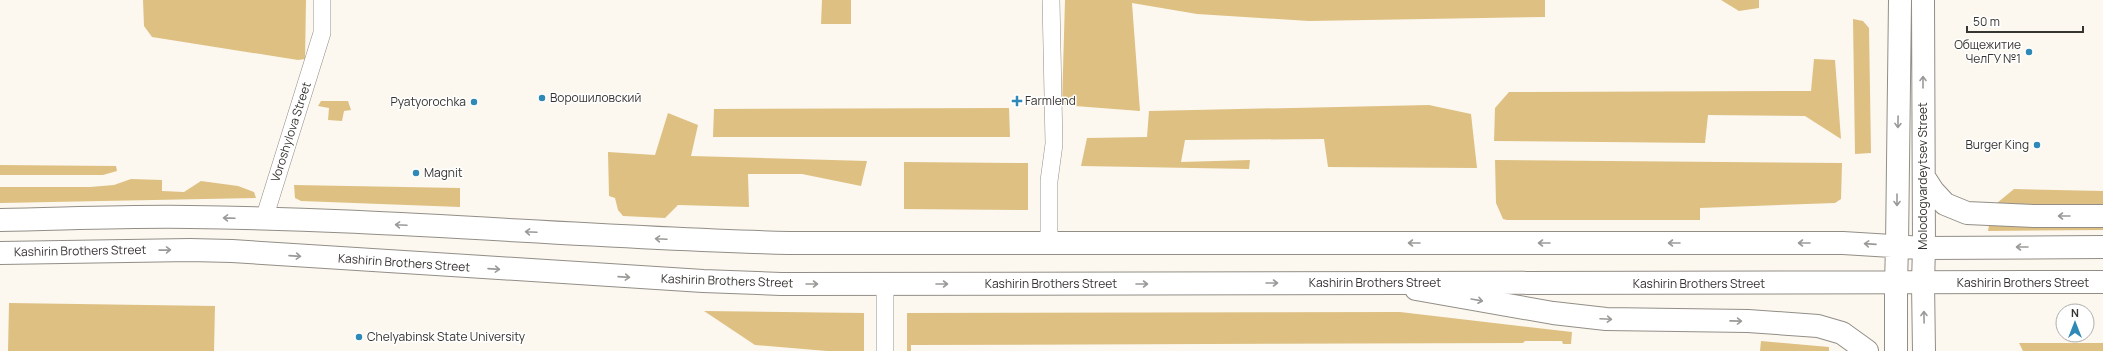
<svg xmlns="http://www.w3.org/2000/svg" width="2103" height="351" viewBox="0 0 2103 351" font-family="Manrope,sans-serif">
	<rect width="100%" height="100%" fill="#fcf8ef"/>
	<path fill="#dec082" d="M143,0H306L305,59L298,60L152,37L144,26Z
		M822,0H851V24H821Z
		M1065,0H1545V17L1309,21L1197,14L1132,3L1140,111L1062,105Z
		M1721,0H1759V8L1739,11Z
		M1853,19L1863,21L1869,28L1871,153L1855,154Z
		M1814,59L1835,60L1841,139L1805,116L1708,115L1705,143L1494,141L1495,108L1509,92L1811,91Z
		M321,101H348L351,110L344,111L342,121L328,120L329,108L318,106Z
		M1429,105L1471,114L1477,168L1328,167L1324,139L1185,140L1181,162L1250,160L1249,169L1081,166L1087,138L1147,137L1149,111Z
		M1009,108L1010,137H713L714,109Z
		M668,113L698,125L691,156L867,161L861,186L802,174H748L749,207L678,205L665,218L623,216L618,210L615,198L609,196L608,152L655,155Z
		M1495,160L1842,163L1841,199L1835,203L1700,208V220H1507L1503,219L1496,203Z
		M904,162L1028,163V210L904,209Z
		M0,165L116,166L117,171L103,175H0Z
		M131,179L162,180V191L184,192L201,181L238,186L254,192L256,198L0,203V187H90L114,185Z
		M294,185L460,188V207L301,201L295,198Z
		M2014,189L2103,191V206H2044L1997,203Z
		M1989,225H2103V230L1988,231Z
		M9,303L215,306L214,351H8Z
		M704,311L864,313V351H827L755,345Z
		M1400,312L1572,332L1571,344H1563L1562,341H1525L1523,343L911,345V351H907V313Z
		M1761,341L1829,347V351H1760Z
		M2019,343H2103V351H2023Z"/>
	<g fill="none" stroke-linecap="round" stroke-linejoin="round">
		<g stroke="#928e87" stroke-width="18">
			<path id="minor" d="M264,219L322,33V0
				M1049,244V181L1054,144L1051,0
				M885,351V284"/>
		</g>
		<g stroke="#928e87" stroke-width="24">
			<path id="secondary" d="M1923,0L1924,248
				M1924,177L1933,191L1945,204L1967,213L2034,216H2103
				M1897,246L1900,0
				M1923,283L1924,351
				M1896,284V351
				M1416,289L1553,313L1606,319L1748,321L1818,326L1842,333L1867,351"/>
		</g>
		<g stroke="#928e87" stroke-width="24">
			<path id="primary" d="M0,220C63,219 127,216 190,217C390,219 589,238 789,243H1843L1924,248L2103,247
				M0,253L190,250L232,251L703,281L781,284L2103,282
				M1923,283L1924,248
				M1896,284L1897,246"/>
		</g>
		<use href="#minor" stroke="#fff" stroke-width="17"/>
		<use href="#secondary" stroke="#fff" stroke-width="22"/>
		<use href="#primary" stroke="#fff" stroke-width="22"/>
	</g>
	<defs><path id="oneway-shaft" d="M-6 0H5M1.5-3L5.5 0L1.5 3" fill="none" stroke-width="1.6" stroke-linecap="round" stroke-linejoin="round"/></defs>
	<g stroke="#9a9a98">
		<use href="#oneway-shaft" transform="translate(1923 82) rotate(-90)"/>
		<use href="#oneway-shaft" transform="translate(1898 122) rotate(91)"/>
		<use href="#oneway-shaft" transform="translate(1897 200) rotate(90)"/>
		<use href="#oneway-shaft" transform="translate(2064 216) rotate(180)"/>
		<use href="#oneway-shaft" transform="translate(229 218) rotate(-178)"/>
		<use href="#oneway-shaft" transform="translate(401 225) rotate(-177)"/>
		<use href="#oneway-shaft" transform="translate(531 232) rotate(-177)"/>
		<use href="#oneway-shaft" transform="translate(661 239) rotate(-177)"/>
		<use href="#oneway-shaft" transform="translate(1414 243) rotate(180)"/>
		<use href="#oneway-shaft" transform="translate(1544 243) rotate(180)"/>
		<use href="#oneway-shaft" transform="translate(1674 243) rotate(180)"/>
		<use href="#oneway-shaft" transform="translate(1804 243) rotate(180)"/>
		<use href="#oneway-shaft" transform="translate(1870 244) rotate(-176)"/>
		<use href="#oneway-shaft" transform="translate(2022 247) rotate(180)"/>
		<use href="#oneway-shaft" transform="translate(165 250) rotate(-1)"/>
		<use href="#oneway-shaft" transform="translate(295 256) rotate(4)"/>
		<use href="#oneway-shaft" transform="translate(494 269) rotate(4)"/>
		<use href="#oneway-shaft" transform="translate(624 277) rotate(4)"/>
		<use href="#oneway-shaft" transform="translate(1272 283)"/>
		<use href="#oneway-shaft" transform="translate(812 284)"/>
		<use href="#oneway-shaft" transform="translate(942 284)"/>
		<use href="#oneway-shaft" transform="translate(1142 284)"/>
		<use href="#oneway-shaft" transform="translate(1477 300) rotate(10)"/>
		<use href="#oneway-shaft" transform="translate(1924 317) rotate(-91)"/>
		<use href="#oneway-shaft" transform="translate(1606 319) rotate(3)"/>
		<use href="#oneway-shaft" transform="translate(1736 321) rotate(1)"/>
	</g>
	<g fill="#2f89b7" stroke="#fff" stroke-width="1.5">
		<circle cx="2029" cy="52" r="4"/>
		<circle cx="542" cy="98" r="4"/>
		<path d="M1015 95h4v4h4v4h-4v4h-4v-4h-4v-4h4z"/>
		<circle cx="474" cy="102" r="4"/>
		<circle cx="2037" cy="145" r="4"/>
		<circle cx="416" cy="173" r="4"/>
		<circle cx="359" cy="337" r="4"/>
	</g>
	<g text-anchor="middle" stroke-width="3" stroke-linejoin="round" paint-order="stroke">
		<g font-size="12" fill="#363431" stroke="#fff" text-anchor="start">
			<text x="2021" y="49" text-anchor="end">Общежитие<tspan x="2021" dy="14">ЧелГУ №1</tspan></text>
			<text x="550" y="102">Ворошиловский</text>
			<text x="1025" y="105">Farmlend</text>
			<text x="466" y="106" text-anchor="end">Pyatyorochka</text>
			<text x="2029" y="149" text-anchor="end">Burger King</text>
			<text x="424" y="177">Magnit</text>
			<text x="367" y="341">Chelyabinsk State University</text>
		</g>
		<g font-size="12" fill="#363431" stroke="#fff">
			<text transform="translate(291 132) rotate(-72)" y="4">Voroshylova Street</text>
			<text transform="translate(1923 176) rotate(-90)" y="4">Molodogvardeytsev Street</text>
			<text transform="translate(80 251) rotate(-1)" y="4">Kashirin Brothers Street</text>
			<text transform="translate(404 263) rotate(4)" y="4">Kashirin Brothers Street</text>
			<text transform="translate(727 281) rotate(2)" y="4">Kashirin Brothers Street</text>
			<text x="1375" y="287">Kashirin Brothers Street</text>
			<text x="2023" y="287">Kashirin Brothers Street</text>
			<text x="1051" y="288">Kashirin Brothers Street</text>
			<text x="1699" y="288">Kashirin Brothers Street</text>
		</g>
	</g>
	<g transform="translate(2075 323)"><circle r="19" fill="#ffffff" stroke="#afaead"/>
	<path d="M0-3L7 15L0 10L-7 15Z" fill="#2f89b7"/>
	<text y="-6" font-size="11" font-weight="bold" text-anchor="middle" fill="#363431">N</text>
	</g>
	<path d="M1967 26v6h116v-6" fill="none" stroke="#363431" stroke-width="2"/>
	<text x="1973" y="26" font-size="12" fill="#363431" stroke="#ffffff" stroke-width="3" paint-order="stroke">50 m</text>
</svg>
